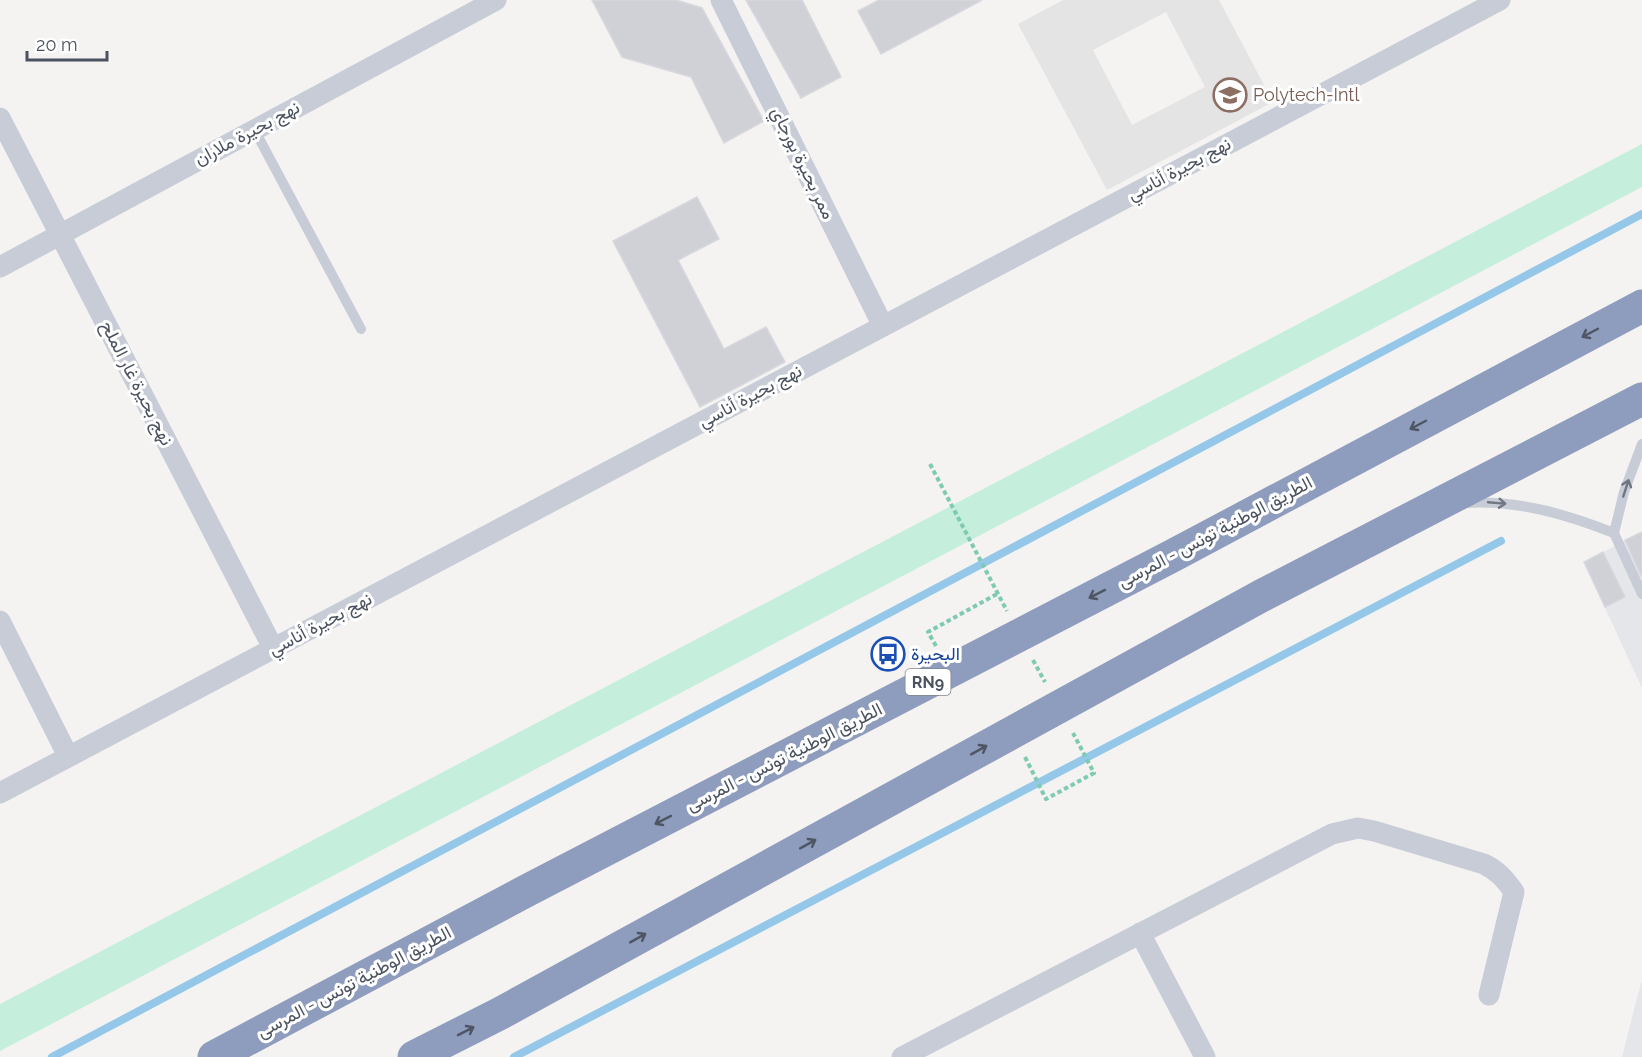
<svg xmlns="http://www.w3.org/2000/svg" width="1642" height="1057" viewBox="0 0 1642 1057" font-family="Raleway,Vazirmatn,sans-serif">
	<rect width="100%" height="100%" fill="#f4f3f2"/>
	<path fill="#e5e4e4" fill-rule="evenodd" d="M1063,0H1219L1273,102L1107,190L1018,24ZM1166,12L1205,87L1132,125L1093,50Z"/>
	<path fill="#e5e6e9" d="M1642,532V688L1584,562Z
		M1642,980V1057H1622L1637,998Z"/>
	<path fill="#c5eedc" d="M1642,144V187L0,1051V1004Z"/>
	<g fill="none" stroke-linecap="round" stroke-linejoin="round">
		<path stroke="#95c8e8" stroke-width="8" d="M52,1057L1642,214
			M514,1057L1501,541"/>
	</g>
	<path fill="#d0d1d6" stroke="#d7d7dd" stroke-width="1.5" d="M592,0H676L702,8L764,121L724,143L691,77L622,57Z
		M746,0H802L841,77L801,98Z
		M879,0H982L881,54L858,11Z
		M697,197L719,239L678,260L724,349L766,327L785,362L700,407L613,241Z
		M1642,532V576H1641L1625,540Z
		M1603,552L1625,597L1605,607L1584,562Z"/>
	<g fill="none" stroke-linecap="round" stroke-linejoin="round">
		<path stroke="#7ecab2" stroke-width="4" stroke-dasharray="4.5 3" stroke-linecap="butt" d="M930,464L1007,611
			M936,646L928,632L997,594
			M1033,660L1045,682
			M1025,757L1046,799L1094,773L1073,733"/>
		<path stroke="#c7ccd6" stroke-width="10" d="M254,129L361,329
			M1642,444L1624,492L1614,533L1642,594
			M1466,503C1518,500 1566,514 1614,533"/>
		<path stroke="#c7ccd6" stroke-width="21" d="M721,0L883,326
			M0,118L273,648
			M0,267L496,0
			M0,621L68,756
			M0,793L1500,0
			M1140,933L1205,1057
			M902,1057L1332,834L1358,828L1374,831L1484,864C1498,871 1505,879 1514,892L1489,995"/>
		<path stroke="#8e9cbd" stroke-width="33" d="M214,1057L528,890L1172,556L1642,306
			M414,1057L501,1013L1261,596L1642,399"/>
	</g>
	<defs><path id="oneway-shaft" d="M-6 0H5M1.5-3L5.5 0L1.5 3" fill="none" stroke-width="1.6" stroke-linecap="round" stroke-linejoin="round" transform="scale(1.5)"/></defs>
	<g stroke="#4e5664">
		<use href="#oneway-shaft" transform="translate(1590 333) rotate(152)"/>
		<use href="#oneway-shaft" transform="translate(1418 425) rotate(152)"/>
		<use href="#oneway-shaft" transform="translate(1097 594) rotate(153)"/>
		<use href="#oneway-shaft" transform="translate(979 750) rotate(-29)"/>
		<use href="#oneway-shaft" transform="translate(663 820) rotate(153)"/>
		<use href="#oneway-shaft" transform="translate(808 844) rotate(-29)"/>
		<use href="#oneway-shaft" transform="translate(638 938) rotate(-29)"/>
		<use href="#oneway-shaft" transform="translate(466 1031) rotate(-27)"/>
	</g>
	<g stroke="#707783">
		<use href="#oneway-shaft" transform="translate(1626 488) rotate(-72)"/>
		<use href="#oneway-shaft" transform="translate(1497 503) rotate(5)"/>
	</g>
	<defs>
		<g id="university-ring" transform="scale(1.725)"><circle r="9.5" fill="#fff" stroke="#8d6e63" stroke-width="1.5"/><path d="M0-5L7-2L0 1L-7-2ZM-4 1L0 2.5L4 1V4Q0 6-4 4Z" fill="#8d6e63"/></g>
		<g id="bus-ring" transform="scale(1.725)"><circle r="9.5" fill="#fff" stroke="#1a4fb4" stroke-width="1.5"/><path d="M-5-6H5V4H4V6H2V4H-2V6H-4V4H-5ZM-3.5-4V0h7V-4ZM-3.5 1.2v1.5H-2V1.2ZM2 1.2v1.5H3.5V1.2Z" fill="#1a4fb4"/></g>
	</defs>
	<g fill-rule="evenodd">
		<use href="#university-ring" x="1230" y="95"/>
		<use href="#bus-ring" x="888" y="654"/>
	</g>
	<g text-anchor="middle" stroke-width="6" stroke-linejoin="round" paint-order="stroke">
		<rect fill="#fff" stroke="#81868f" stroke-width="1.5" x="905.5" y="669" width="45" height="26" rx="4.5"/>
		<g font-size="16" font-weight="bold" fill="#4b525f">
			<text x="928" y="688">RN9</text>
		</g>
		<g font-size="18" fill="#785e54" stroke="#fff" text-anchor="start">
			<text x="1253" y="101">Polytech-Intl</text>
		</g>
		<g font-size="18" fill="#4b525f" stroke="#fff">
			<text transform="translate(247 133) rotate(-28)" y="6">نهج بحيرة ملاران</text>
			<text transform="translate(803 163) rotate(64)" y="6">ممر بحيرة بورجاي</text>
			<text transform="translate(1179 169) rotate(-28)" y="6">نهج بحيرة أناسي</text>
			<text transform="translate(137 383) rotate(63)" y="6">نهج بحيرة غار الملح</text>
			<text transform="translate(750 396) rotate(-28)" y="6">نهج بحيرة أناسي</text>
			<text transform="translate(1215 532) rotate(-28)" y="6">الطريق الوطنية تونس - المرسى</text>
			<text transform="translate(320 624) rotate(-28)" y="6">نهج بحيرة أناسي</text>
			<text transform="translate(784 757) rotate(-27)" y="6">الطريق الوطنية تونس - المرسى</text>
			<text transform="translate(354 982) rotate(-28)" y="6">الطريق الوطنية تونس - المرسى</text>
		</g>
		<g font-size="18" fill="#164399" stroke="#fff" text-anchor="start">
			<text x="911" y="660">البحيرة</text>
		</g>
	</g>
	<path d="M27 51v9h80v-9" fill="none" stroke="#4b525f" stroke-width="3"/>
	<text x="36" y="51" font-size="18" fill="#4b525f" stroke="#ffffff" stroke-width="4.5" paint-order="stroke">20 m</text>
</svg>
